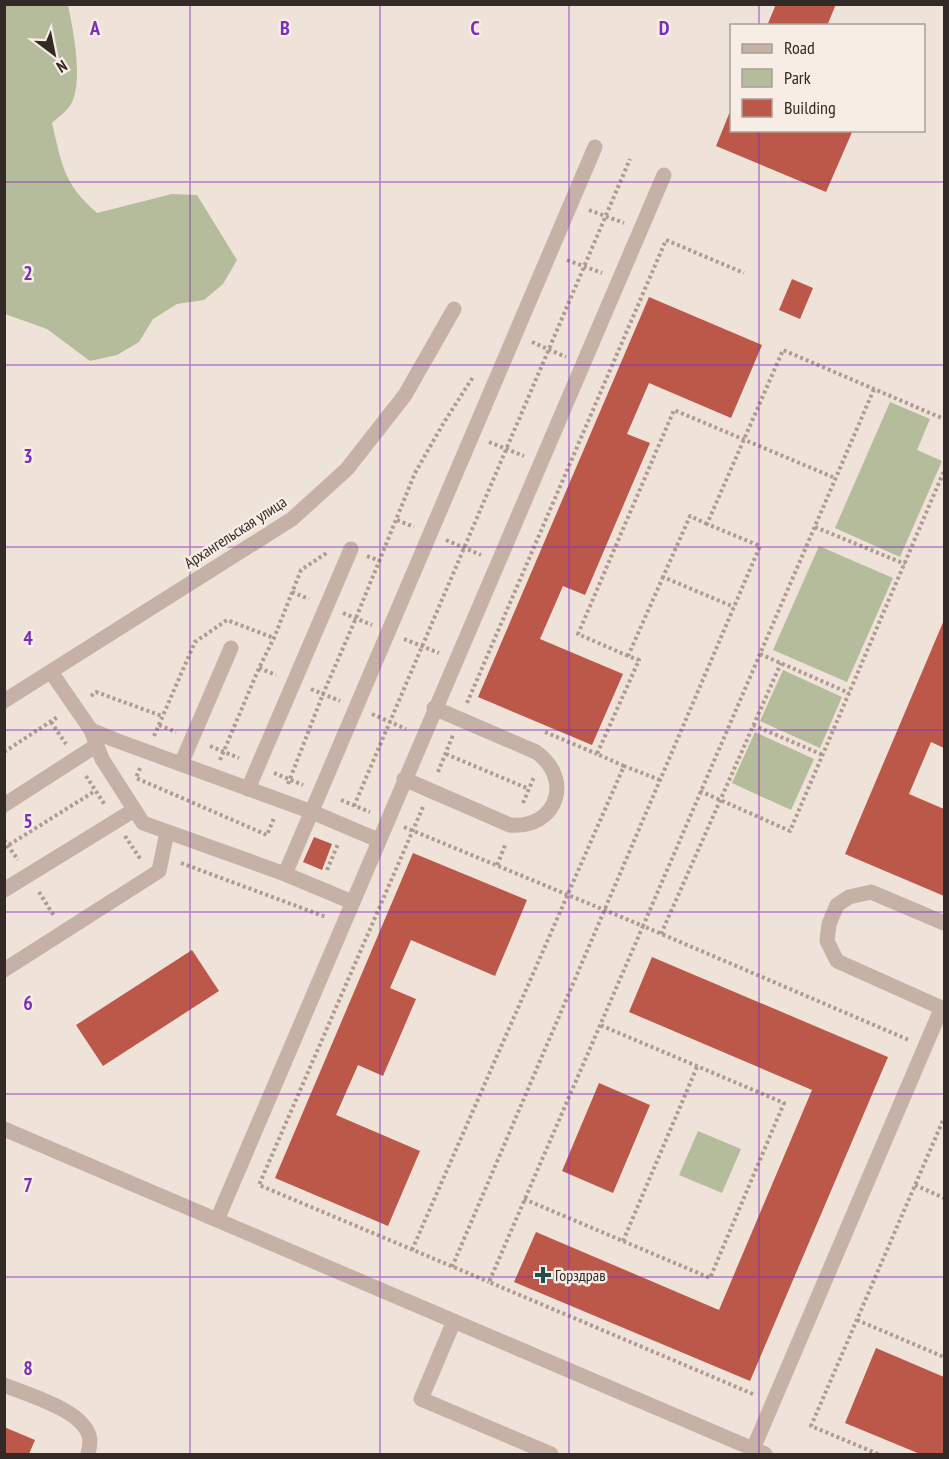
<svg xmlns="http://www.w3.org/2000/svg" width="949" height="1459" viewBox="0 0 949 1459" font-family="'PT Sans Narrow',sans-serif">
	<rect width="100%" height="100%" fill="#efe2d9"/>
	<path fill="#b5bc9b" d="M4,5H68C73,29 85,86 69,107C65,113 57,118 52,123C62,165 63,183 97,213L172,194L197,195L237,260L223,284L204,300L177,304L153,319L139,342L117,355L90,361L47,329L5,314Z
		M890,402L930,419L917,450L942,461L900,557L835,528Z
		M819,546L893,578L847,682L773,650Z
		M783,670L842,697L820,748L760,721Z
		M755,732L814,759L791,810L732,783Z
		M698,1131L741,1149L722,1193L679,1175Z"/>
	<path fill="#bc584a" d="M776,4H836L827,26H767Z
		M731,109L732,130H853L826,192L716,146Z
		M792,279L813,288L800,319L779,310Z
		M649,297L762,345L731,418L649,383L627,434L650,443L585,595L563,586L540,639L623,674L592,745L478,697Z
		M944,620V748L931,742L909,794L944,809V896L845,854Z
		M314,837L332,844L322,870L303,862Z
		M413,853L527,900L495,976L411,940L390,988L416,999L383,1076L358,1065L336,1115L420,1151L388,1226L275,1178Z
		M192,950L219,991L103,1066L76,1025Z
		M652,957L888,1057L750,1381L514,1282L536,1232L719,1310L812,1090L629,1012Z
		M599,1083L650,1105L613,1193L562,1171Z
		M876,1348L944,1377V1454H920L845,1423Z
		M4,1427L35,1440L29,1454H4Z"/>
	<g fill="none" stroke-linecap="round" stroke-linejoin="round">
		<path stroke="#b19b91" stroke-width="4" stroke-dasharray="3 3" stroke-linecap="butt" d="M589,210L624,223
			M567,260L602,273
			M532,342L566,357
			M489,442L524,456
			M397,520L414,527
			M707,524L690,516L663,577L734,607
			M815,527L905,564
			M446,540L481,555
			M367,556L380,561
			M292,592L309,599
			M343,613L372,625
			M404,639L439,653
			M760,654L849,693
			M628,656L578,634L674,410L835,478
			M259,668L276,675
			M311,689L340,701
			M91,696L96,692L162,716
			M467,703L666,240L744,273
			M372,714L406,729
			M51,722L66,744
			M159,725L176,732
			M753,725L823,755
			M545,732L597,754
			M154,736L195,642L227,620L274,638
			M210,746L239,758
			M4,752L59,716
			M446,754L529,789
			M220,760L259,668L274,638L301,570L328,552
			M624,766L597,754L639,660L628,656L663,577
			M140,768L136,778L267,835L274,818
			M438,772L453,735
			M274,773L303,785
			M86,776L105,805
			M288,784L323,694L356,618L415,473L443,424L473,377
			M700,791L790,831L944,471
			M341,800L370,812
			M523,803L534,777
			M354,806L630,159
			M423,807L259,1185L489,1282
			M404,827L643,926L874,389
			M125,836L141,860
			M4,840L18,860
			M4,848L95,791
			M181,863L326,917
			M497,865L506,843
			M327,870L338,844
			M39,892L54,916
			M661,934L781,663
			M915,1185L944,1198
			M524,1199L710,1278L784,1103L600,1025
			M623,1241L697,1067
			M412,1250L624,766L660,780
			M452,1267L760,546L707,524L783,350L944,419
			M857,1320L944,1357
			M753,1394L489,1282L643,926L909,1040
			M878,1454L811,1426L944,1118"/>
		<path stroke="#c6b1a7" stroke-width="15" d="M51,672L91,730L115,740L312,812L378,840
			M4,701L292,519L347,469L405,395L454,309
			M91,730L102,759L143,823L285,874
			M181,764L231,648
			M404,779L510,825C557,829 574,779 536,752L434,708
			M248,789L351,549
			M4,805L97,745
			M4,890L134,810
			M352,902L285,874L595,147
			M944,923L871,892L849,897L837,905L829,924L827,941L837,961L944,1009
			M4,970L159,871L167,832
			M4,1129L765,1454
			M217,1220L664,175
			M454,1321L421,1399L551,1454
			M4,1385C28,1395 87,1411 90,1440C90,1444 89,1450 88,1454
			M753,1449L942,1007"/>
	</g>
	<path fill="none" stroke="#7b2cbf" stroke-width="1.5" stroke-opacity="0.55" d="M190,4V1454M380,4V1454M569,4V1454M759,4V26M759,130V1454M4,182H944M4,365H944M4,547H944M4,730H944M4,912H944M4,1094H944M4,1277H944"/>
	<path fill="#20504e" stroke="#f7ede5" stroke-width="2" d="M540 1266h6v6h6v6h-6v6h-6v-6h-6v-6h6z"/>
	<g text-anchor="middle" stroke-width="5" stroke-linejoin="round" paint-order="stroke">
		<g font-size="16" fill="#332927" stroke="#f7ede5">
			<text transform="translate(235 532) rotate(-33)" y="6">Архангельская улица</text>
		</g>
		<g font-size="16" fill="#332927" stroke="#f7ede5" text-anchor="start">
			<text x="555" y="1281">Горздрав</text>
		</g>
	</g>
	<g font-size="20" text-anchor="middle" font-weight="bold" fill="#7b2cbf" stroke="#f7ede5" stroke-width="5" stroke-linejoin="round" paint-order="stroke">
		<text x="95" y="35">A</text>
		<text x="285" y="35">B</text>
		<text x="475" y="35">C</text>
		<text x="664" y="35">D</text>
		<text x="28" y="280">2</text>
		<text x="28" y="463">3</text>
		<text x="28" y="645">4</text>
		<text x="28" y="828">5</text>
		<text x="28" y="1010">6</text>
		<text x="28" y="1192">7</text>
		<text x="28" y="1375">8</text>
	</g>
	<rect width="949" height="1459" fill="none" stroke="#332927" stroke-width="12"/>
	<rect x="730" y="24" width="195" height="108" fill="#f7ede5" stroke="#a99f99" stroke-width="1.5"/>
	<rect x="742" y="44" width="30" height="9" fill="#c6b1a7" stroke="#a99f99" stroke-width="1.5"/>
	<text x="784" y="54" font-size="18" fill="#332927">Road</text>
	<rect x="742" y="69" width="30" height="18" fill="#b5bc9b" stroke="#a99f99" stroke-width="1.5"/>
	<text x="784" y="84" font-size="18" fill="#332927">Park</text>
	<rect x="742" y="99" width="30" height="18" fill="#bc584a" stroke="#a99f99" stroke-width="1.5"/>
	<text x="784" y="114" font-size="18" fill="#332927">Building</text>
	<g transform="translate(54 54) rotate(148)" stroke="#f7ede5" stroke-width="4.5" paint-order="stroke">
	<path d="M0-4.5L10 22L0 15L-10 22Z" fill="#332927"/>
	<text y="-9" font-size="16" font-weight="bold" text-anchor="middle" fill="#332927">N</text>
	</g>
</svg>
